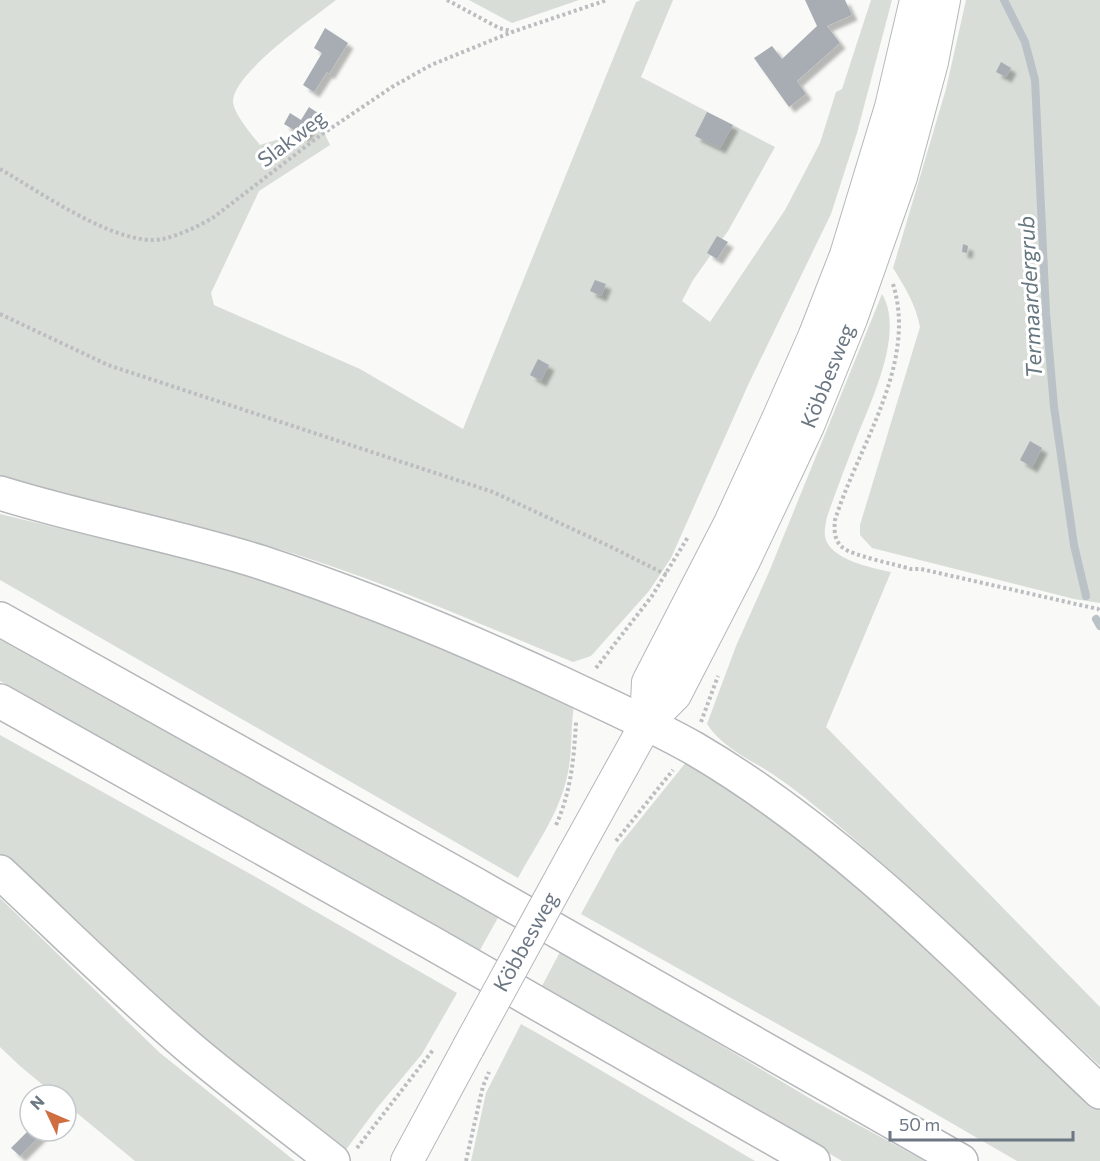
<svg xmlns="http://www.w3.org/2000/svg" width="1100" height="1161" viewBox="0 0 1100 1161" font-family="Commissioner,sans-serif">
	<defs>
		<filter id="shadow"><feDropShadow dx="5.5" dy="5.5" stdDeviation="1.5" flood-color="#0004"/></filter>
	</defs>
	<rect width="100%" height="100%" fill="#f9f9f7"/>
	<path fill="#d8ddd7" d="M0,0H336C313,18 232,74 233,102C234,114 252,135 260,145L321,126L330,145L259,191L211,293L214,305L360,369L463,429L636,2L641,0H673L641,77L775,147L728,231L693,280L682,301L710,322L785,210L820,143L836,92L842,89L871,0H892L857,133L831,214L749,383L671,558L649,591L591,656L573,662C472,621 372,576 268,546C179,520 88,504 0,475Z
		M469,0H579L512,23Z
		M966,0H1100V603L1074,599L872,548L860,535V525L920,327C916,305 905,287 893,268L946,89Z
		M882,294C905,332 871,401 856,439C846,465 836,491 827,517C826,523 824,530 825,536C828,559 872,568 891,572L826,727L1100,1007V1066C1008,982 921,894 825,814C808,800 789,785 771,773C747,758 723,748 707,724L736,646L769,572Z
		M0,514L261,577L347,606L575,701C570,724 573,749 568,772C561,811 537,843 518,878L0,580Z
		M0,628L500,914L480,950L289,846L0,681Z
		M0,735L254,876L457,993L422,1054L377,1108L339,1159L0,861Z
		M687,761L769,810L842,866L1100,1104V1161H1017L865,1073L581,914L617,848Z
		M0,898L160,1053L295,1161H135L66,1104V1095H55L20,1066L0,1047Z
		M561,950L816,1102L925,1161H842L542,986Z
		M521,1024L551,1041L755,1161H471L486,1093Z"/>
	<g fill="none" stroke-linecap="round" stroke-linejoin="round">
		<path stroke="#bac2c7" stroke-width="8" d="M1004,0L1025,42L1035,80L1046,313L1054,407L1074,545L1086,596
			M1096,619L1100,626"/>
	</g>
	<path fill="#a7adb3" filter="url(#shadow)" d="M805,0H845L852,15L827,26L840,43L797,81L806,94L789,107L754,58L772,46L782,59L817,26Z
		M325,28L348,43L329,74L327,72L314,92L303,85L322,53L314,48Z
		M1001,62L1011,68L1006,77L996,72Z
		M309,107L318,113L304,136L284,124L290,113L301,120Z
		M707,112L733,125L720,148L695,136Z
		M717,236L728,242L717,259L707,253Z
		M963,244L968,246L967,253L962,252Z
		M595,280L606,284L601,296L590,291Z
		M538,359L549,365L541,381L530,375Z
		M1030,441L1042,448L1032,467L1020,460Z
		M30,1129V1131H45L20,1156L11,1148Z"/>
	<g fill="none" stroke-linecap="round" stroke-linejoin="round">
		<g stroke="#b4b8bc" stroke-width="34">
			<path id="secondary" d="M646,724L648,682L730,523L777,421L814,337L846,255L891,107L916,0
				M574,854L646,724L675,695L743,563L808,426L851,319L901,177L932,62L944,0
				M407,1161L468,1048"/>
		</g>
		<g stroke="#b5b7bb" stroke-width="36">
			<path id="highway" d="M0,493C86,520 175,535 260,562C363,596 464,638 563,684C607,705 653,725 695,749C847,838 973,972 1100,1092
				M0,619L471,882L961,1161
				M0,701L430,942L813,1161
				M0,872C63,931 124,992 190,1048C236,1087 285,1123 333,1161"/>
		</g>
		<path stroke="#bbbdc0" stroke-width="4" stroke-dasharray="3 3" stroke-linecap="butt" d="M447,0L499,28L511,31
			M0,169C39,191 118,248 163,239C180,235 199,226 214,217L318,137L392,87L431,65L512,32L607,0
			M893,284C918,364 858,446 835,520C834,529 834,540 842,547C852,556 895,564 911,569H921L1098,609L1100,612
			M0,314L108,365L493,492L609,546L667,575
			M596,668L652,596L688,537
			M701,722L718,676
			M556,825C571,792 574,758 576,722
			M616,841L673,770
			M357,1148L433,1050
			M466,1161L483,1086L489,1072"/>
		<use href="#secondary" stroke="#fff" stroke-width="32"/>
		<use href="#highway" stroke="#fff" stroke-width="33"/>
		<g stroke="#b4b8bc" stroke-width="34" stroke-linecap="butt">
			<path id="secondary-bridge" d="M468,1048L574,854"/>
		</g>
		<use href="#secondary-bridge" stroke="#fff" stroke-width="32"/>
	</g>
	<g text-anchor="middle" stroke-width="6" stroke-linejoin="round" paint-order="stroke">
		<g font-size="21" fill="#6c7784" stroke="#fff">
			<text transform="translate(292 139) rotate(-37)" y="7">Slakweg</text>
			<text transform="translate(828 376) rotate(-68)" y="7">Köbbesweg</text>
			<text transform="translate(526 942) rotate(-61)" y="7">Köbbesweg</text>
		</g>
		<g font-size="22" font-style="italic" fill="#67777f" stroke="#fff">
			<text transform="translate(1030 297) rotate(-93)" y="8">Termaardergrub</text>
		</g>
	</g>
	<g transform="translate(48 1113) rotate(314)"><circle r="28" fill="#ffffff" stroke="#c4c9ce" stroke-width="1.5"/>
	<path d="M0-4.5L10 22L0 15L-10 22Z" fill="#cf6f41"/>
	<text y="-9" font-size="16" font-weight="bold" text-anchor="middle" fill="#6c7784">N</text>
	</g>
	<path d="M890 1131v9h183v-9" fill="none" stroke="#6c7784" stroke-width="3"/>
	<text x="899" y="1131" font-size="18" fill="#6c7784" stroke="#ffffff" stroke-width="4.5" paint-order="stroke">50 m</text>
</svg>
